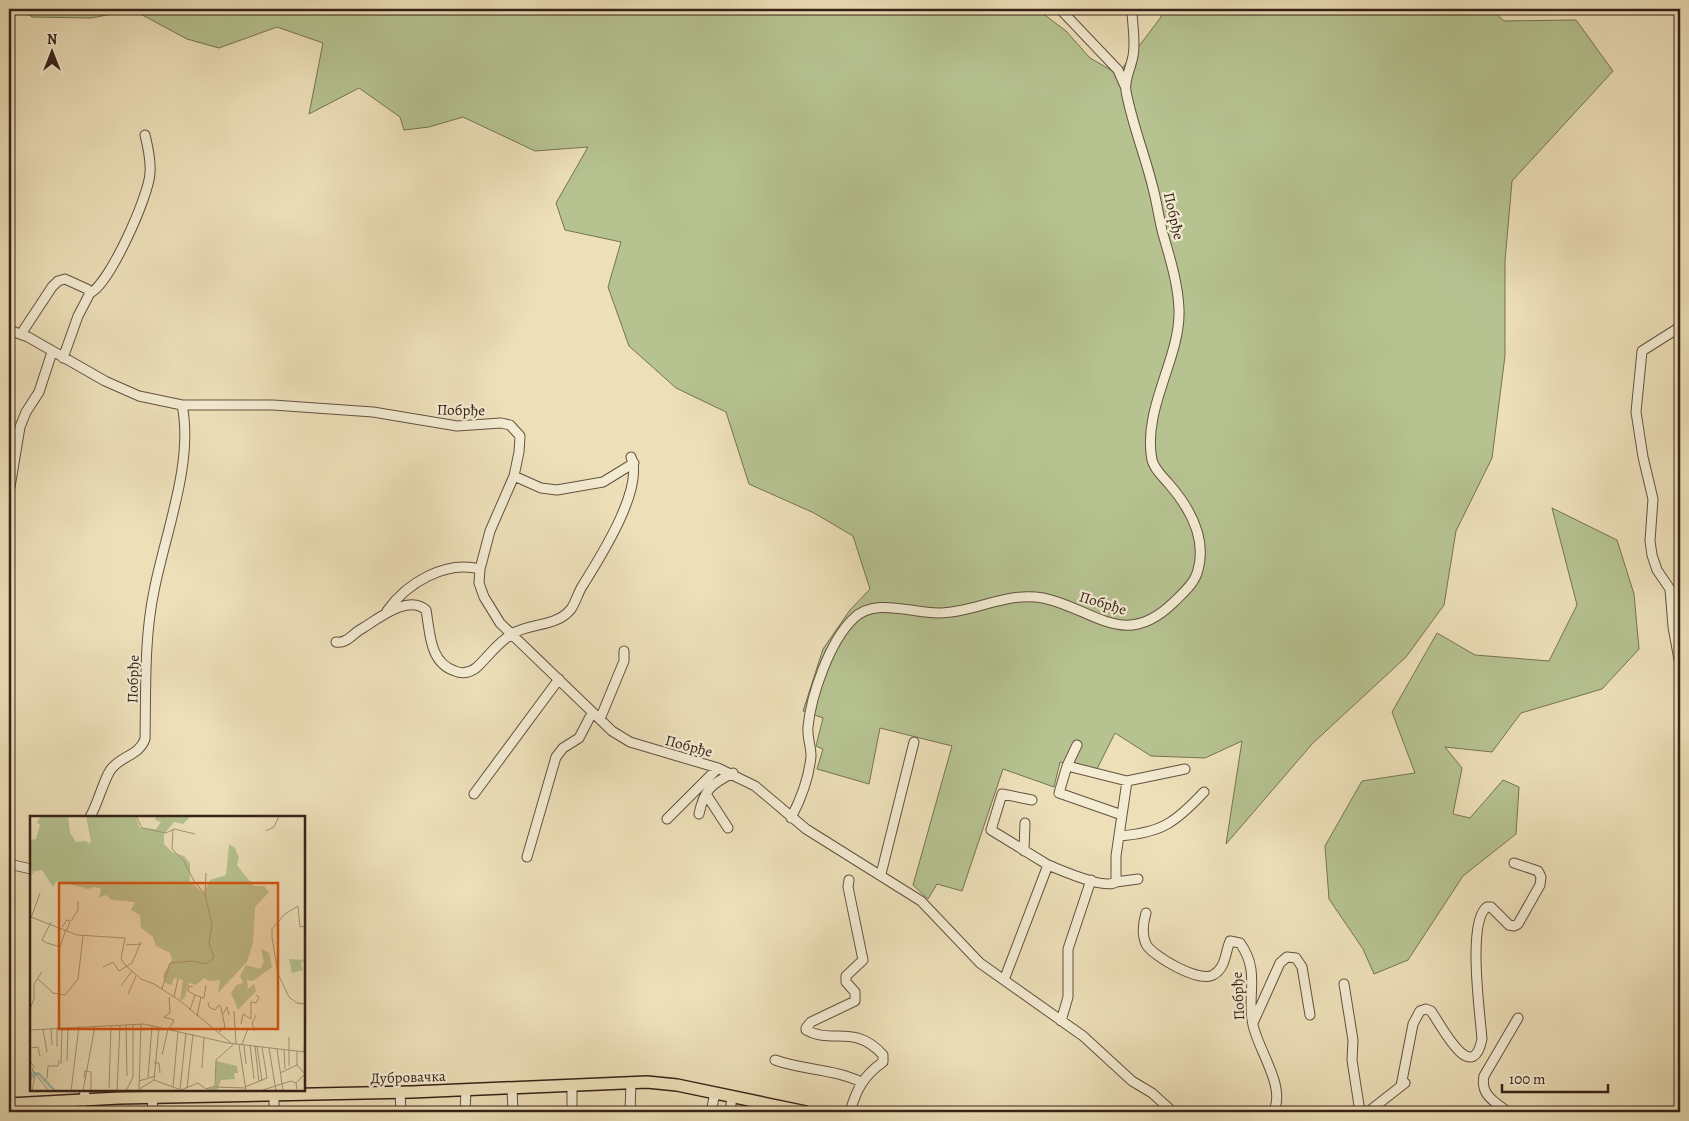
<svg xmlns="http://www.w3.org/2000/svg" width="1689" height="1121" viewBox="0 0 1689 1121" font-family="Alegreya,serif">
	<rect width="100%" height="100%" fill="#ede0b9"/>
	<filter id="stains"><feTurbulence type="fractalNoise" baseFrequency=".004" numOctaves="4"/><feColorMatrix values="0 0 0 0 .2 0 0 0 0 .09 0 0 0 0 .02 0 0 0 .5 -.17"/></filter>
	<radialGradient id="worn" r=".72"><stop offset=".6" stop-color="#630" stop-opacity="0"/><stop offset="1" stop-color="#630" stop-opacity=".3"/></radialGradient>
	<path fill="#b6c391" stroke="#767254" d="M20,9H1037L1066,31L1090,58L1118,74L1161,17L1162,9H1491L1504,21L1576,20L1613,71L1512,181L1505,261V356L1492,458L1456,531L1444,605L1406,657L1313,743L1226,844L1242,741L1205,758L1151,756L1115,733L1096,771L1060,762L1054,787L1003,769L962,891L937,884L928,899L913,885L952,746L880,728L869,784L817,769L823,749L816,746L823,718L803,711L823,649L850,610L870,589L853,536L814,513L749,484L726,412L676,388L629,346L608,287L621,242L565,230L556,203L588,147L535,151L463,117L429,127L404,130L400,117L359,88L309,114L323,43L277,27L219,48L187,39L133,10L91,18L32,17Z
		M1552,508L1617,540L1634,594L1639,649L1602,689L1521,713L1492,752L1445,747L1462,768L1453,814L1470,818L1503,780L1519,787L1516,834L1463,876L1408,960L1374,974L1363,949L1329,899L1325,846L1362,781L1415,773L1392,712L1437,633L1475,655L1549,661L1577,605Z"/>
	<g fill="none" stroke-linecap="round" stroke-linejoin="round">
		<g stroke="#645140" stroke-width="11">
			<path id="minor" d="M1060,9L1118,70L1125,86
				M90,293C109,285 149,196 150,173C151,160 148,147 145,135
				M1680,327L1642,351L1636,412L1643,457L1653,499L1650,541L1652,555L1657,570L1670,589L1673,627L1680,665
				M9,330L28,337L105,381L139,396L182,405H273L373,412L457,426L501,423L510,425L520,436L519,452L514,476L490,531L480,569L479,583L484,597L500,623L612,731L630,742L718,768L755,786L806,829L921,901L980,963L1083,1036L1132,1081L1152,1093L1173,1112
				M21,334L52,287L58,281L65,279L87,289L90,293L78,316L63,358
				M514,476L541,488L557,490L603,482L634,463
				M9,493L20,427L26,412L39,392L52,352
				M387,611C407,583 445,560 480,569
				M336,642C347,644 353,633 363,628C379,618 409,594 426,610C430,631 429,663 455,671C462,674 469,673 476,668C488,657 498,642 512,634C529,623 557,627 571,609C576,602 578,592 583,585C599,559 645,488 631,457
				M600,719L624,661V651
				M1077,745L1067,766L1059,793L1122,815
				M1067,766L1127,781L1185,769
				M474,794L559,679
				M706,794L728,828
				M1032,800L1002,794L991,830L1048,865
				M699,814C704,790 711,784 733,773
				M90,817C98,804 105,774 113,767C124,755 139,755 145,739C146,690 144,639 154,591C165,534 194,462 182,405
				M791,818C801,799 809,778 811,756C811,746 807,737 808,727C811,695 830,641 853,619C874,597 911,613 938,613C974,613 1007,591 1043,598C1095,609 1124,651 1174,602C1183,593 1195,583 1198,570C1207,537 1189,507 1169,484C1163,477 1154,469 1152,460C1142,408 1181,358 1179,309C1178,284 1170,258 1163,234C1159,219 1157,203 1153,188C1145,155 1132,124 1126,91C1124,79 1131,68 1133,56C1136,41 1132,24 1132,9
				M667,819L718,768
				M1119,836C1161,833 1175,823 1204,792
				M1024,851L1025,823
				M527,857L556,757L563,748L579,738L592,713
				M9,864L31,869
				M881,874L914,742
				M849,880L848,887L863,960L846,976V982L855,992V1001L811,1022L806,1028V1030C833,1045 854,1023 883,1055V1062C864,1075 856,1090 850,1112
				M1116,882L1138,879
				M1146,913C1143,923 1142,935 1146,944C1153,957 1200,983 1213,975C1226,968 1225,953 1230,941L1240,943C1261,972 1246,996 1253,1025C1258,1050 1287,1088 1273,1112
				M1004,980L1048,865C1061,870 1105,890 1116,882V856L1127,781
				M1344,984L1353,1040L1352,1060L1360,1112
				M1061,1021L1068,997V949L1091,880
				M1253,1023L1280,963L1287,957L1296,958L1302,967L1310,1015
				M775,1060C802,1070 835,1069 861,1082
				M1401,1086L1413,1024L1420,1011L1426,1009L1431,1011C1440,1023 1472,1088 1482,1039C1480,1013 1467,921 1487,907H1491L1509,925L1514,926L1518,924L1540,885L1541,877L1538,871L1514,863
				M512,1089L513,1112
				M400,1092L401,1112
				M274,1095V1112
				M84,1101L85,1090
				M67,1112V1102
				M152,1112L153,1097
				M465,1112L466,1090
				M572,1112V1086
				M630,1112L631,1082
				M711,1112L715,1093
				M730,1112L732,1097
				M1368,1112L1405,1083
				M1508,1112C1495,1102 1480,1095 1484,1076L1518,1018"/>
		</g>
		<g stroke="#362117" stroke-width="14">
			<path id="major" d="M9,1104L119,1098L412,1092L647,1082L677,1085L806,1112"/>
		</g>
		<use href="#minor" stroke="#f3ebd2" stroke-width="9"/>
		<use href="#major" stroke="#ede0b9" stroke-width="11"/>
	</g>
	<g text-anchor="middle" stroke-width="4.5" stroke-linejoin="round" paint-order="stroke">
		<g font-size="15" fill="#362117" stroke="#f3ebd2">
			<text transform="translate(1174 216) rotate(77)" y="5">Побрђе</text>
			<text transform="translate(461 410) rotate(1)" y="5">Побрђе</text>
			<text transform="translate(1103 603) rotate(17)" y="5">Побрђе</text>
			<text transform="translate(133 679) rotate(-88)" y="5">Побрђе</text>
			<text transform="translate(689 746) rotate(15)" y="5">Побрђе</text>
			<text transform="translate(1238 996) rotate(-93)" y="5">Побрђе</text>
			<text transform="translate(408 1077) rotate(-2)" y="5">Дубровачка</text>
		</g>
	</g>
	<g transform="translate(30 816)">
		<rect width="275" height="275" fill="#ede0b9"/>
		<path d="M11,0H38L40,17L46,26L57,25L58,28L61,26L56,0H105L110,12L126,13L131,6L125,4L126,0H161L153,8L144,6L134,18V28L142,36L154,40L160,47V66L174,77L180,64L196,59L199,28L205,32L209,42L207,49L217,62L224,70H234L239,76L225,91L223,127L217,146L188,177L190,164L179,165L174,162L166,169L159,167L154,183L150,184L153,164L144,162L142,169L135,167L133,159L142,144L140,137L126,130L123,121L111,112L110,99L101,94L105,86L82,84L76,79L69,82L71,73L65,71L58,73L27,65L23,71L12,54L5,55L0,60L3,55L0,54V24L6,23L10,9L7,6ZM231,133L239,137L242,151L223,165L217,164L218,173L224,168L226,175L208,194L201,177L206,169L213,167L210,160L216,149L230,153L234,146ZM259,143L275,144L271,147L273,154L262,157ZM186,245L207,250L208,257H204L205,263L191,264L187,275H174L186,270Z" fill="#b6c391"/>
		<path fill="none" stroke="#99bdb1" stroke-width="2.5" d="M0,265L4,257L9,258L25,275"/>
		<path fill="none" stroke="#a49478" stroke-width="1" d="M106,0L112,12L136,17L144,13L165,18M143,13L142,33L154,45L164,65L175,78M236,15L244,11L249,0M1,101L47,119L95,122L91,143L95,149L111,163L124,168L149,184L201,227M1,102L10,77M41,105L48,94V85M21,106L12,124L17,127L30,131L36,113M275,110L270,111L268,90L255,98L242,113V121L248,158L259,181L267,187L275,188M32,111L37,104L40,105L37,114M96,129L111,128M73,151L83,146L89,155L102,147L111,126M7,162L23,177L35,179L48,163L53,120M91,170L102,155M163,171L159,170L158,175L165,179M132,173L140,147L162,145L176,148L184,142L179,127L182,108L175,78L176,57M98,178L106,160M144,181L148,163M178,186L179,191L185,194L189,189L191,192L195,211L189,216M0,193L4,183V168L12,156M160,194L165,179L174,182L176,169M204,195L206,228M193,198L197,191L199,199M167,200L171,181M211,208L213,198L221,203V186L226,187L229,181L226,179M96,209L97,260M27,211V231M21,212L22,229M13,213L17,236M139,213L144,204L134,201L140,197L139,181M0,214L114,208L198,227L275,236M212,228L218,213L225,214L222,208L226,199M209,229L216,275M214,229L216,248M220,229L224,263M225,230L229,266M227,230L232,265M0,232L8,231L10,240M239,232L246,275M247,233L253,275M254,233L255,253M267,235V249L275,258M274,236L275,217M132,239L138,213M37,245L38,211M0,246L4,250L0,261M124,247H129L130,257M31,248L32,211M259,250V221M172,252L174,221M3,255L19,275M250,257L267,249M118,261L122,210M54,262L55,255L61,256V275M124,264L129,211M14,265L17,262L18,250H28L29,244M109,265L125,260M143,271L148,215M185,271L216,272M215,271L237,262L232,231M79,272L81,210M109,272L111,208M157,272L163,218M150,273L156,217M267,273L266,267L275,258M233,274L261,265L266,267M2,275L5,259M41,275L49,210M53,275L65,210M87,275L90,209M96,275L103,261V209M106,275L124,264L151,274L168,267L176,273L185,270L186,244L204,228"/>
		<path fill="#d6530d" fill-opacity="0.15" stroke="#d6530d" stroke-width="2.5" d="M29,67H248V213H29Z"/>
		<rect width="275" height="275" fill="none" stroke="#362117" stroke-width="2.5"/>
	</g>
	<rect width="1689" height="1121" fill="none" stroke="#ede0b9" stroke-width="30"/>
	<rect x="10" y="10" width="1669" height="1101" fill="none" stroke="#362117" stroke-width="2.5"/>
	<rect x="15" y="15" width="1659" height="1091" fill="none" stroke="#362117"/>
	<g transform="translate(52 52)" stroke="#f3ebd2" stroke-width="4" paint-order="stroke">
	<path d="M0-4L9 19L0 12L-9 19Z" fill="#362117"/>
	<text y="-8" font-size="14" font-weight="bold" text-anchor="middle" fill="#362117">N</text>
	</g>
	<path d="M1502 1084v8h106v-8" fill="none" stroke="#362117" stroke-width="2.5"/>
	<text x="1509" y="1084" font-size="15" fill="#362117" stroke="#f3ebd2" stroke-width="4" paint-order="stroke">100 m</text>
	<rect width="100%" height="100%" filter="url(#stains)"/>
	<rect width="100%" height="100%" fill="url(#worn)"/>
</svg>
